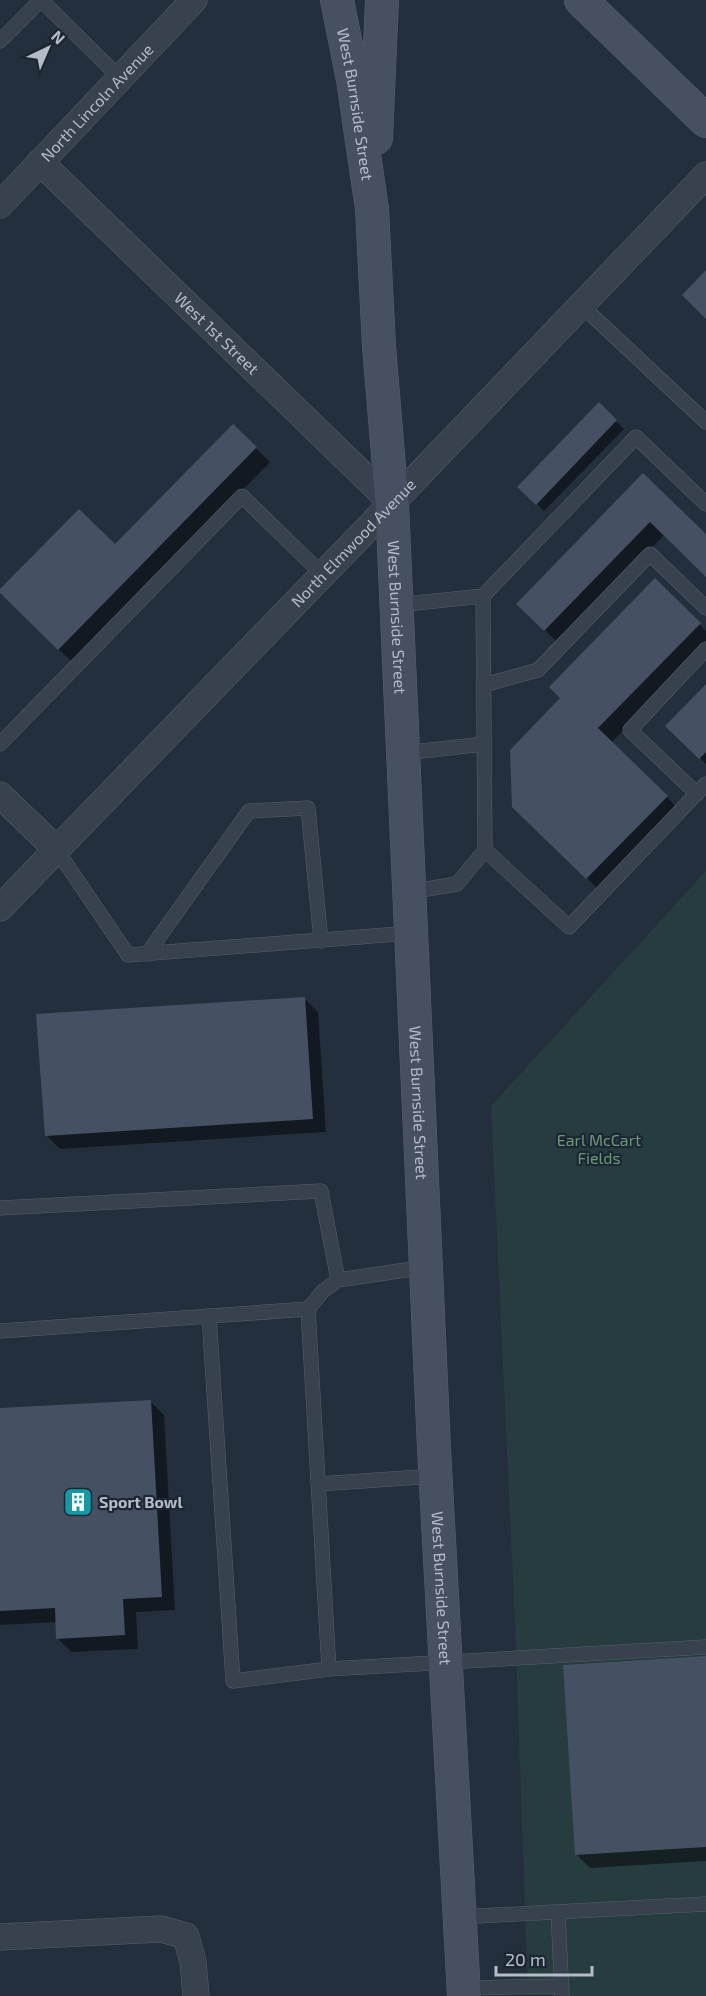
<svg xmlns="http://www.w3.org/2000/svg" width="706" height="1996" viewBox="0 0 706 1996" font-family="'Exo 2',sans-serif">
	<rect width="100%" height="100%" fill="#242f3e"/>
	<path fill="#263c3f" d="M706,871V1996H528L515,1623L491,1106Z"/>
	<path fill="#0007" d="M599,404L624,429L544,511L519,487Z
		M233,426L270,462L73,663L0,591L115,547Z
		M643,475L706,536V575L664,535L559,644L518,604Z
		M655,580L706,631V645L611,743L680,810L601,892L514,806L562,698Z
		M706,686V764L667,726Z
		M304,998L318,1012L326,1132L60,1149L46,1135Z
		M150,1401L164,1415L175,1610L136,1612L138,1649L72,1652L58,1639L57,1622L0,1625V1409Z
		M706,1658V1861L590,1868L576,1854Z"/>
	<path fill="#455162" d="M706,270V319L682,295Z
		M599,402L617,420L536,505L517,487Z
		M233,424L257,447L58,650L0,593V589L79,509L115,544Z
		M643,473L706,534V577L650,522L544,631L516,604Z
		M655,578L701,623L598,728L668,796L586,879L512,807L510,750L560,698L549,687Z
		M706,684V752L699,759L665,726Z
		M305,997L313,1119L45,1136L36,1014Z
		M151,1400L162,1597L123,1599L125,1635L56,1639L55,1608L0,1611V1408Z
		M706,1656V1847L575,1855L563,1665Z"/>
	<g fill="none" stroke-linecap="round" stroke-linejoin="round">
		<g stroke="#565f6c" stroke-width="15">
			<path id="lane" d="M0,41L41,0L120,78
				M581,305L706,422
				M483,596L485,850L569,927L706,784
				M397,605L483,596L636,437L706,504
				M484,685L538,670L650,554L706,608
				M0,744L242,496L323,575
				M404,753L484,744
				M697,794L630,730L706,649
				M56,849L128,955L411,933
				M409,892L457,884L485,850
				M147,954L249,811L308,808L321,941
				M0,1208L321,1191L338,1280
				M426,1267L338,1280L323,1291L308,1309L329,1669L706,1647
				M209,1316L233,1681L329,1669
				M0,1331L308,1309
				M318,1484L435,1476
				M558,1912L562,1996
				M459,1917L706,1904
				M464,1988L562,1986"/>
		</g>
		<g stroke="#565f6c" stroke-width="27">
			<g id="street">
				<path id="s1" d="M40,162L392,503"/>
				<path id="s2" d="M0,205L194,0"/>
				<path d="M0,795L56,849"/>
				<path id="s3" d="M0,908L392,503L706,175"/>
				<path d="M0,1937L161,1929L186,1936L193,1962L196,1996"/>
			</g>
		</g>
		<g stroke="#565f6c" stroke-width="34">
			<g id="secondary">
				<path id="s4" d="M337,0L353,80L372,209L379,346L392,503L434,1449L464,1996"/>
				<path d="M581,0L706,121"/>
				<path d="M376,138L382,0"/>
			</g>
		</g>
		<use href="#lane" stroke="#38414e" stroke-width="14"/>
		<use href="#street" stroke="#38414e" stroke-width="26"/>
		<use href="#secondary" stroke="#465061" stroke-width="33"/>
	</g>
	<defs>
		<g id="building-square" transform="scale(1.5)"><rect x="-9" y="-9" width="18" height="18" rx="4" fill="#0f9aa8" stroke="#1d2633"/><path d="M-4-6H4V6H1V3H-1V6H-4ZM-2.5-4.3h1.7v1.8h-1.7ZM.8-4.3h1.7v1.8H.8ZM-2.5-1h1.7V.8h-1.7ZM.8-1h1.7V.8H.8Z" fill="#fff"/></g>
	</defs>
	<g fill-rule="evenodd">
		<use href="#building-square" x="78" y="1502"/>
	</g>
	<g text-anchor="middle" stroke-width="4.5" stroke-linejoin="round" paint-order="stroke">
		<g font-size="16" fill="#b4bcc9" stroke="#1d2633">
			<text dy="6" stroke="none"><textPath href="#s2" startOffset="141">North Lincoln Avenue</textPath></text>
			<text dy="6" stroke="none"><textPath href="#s4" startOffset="106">West Burnside Street</textPath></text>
			<text dy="6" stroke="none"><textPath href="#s1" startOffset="246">West 1st Street</textPath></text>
			<text dy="6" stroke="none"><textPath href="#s3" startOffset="508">North Elmwood Avenue</textPath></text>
			<text dy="6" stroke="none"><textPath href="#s4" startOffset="621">West Burnside Street</textPath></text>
			<text dy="6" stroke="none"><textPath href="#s4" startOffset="1107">West Burnside Street</textPath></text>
			<text dy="6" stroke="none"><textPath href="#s4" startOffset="1593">West Burnside Street</textPath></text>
		</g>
		<g font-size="16" fill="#6b9a76" stroke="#1d2633">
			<text x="599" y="1146">Earl McCart<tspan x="599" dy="18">Fields</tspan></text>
		</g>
		<g font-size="16" font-weight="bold" fill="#b4bcc9" stroke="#1d2633" text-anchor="start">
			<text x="99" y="1508">Sport Bowl</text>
		</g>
	</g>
	<g transform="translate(48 48) rotate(44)" stroke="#1d2633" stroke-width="4.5" paint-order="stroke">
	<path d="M0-4.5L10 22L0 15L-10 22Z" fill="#b4bcc9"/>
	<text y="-9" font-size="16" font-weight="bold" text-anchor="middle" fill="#b4bcc9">N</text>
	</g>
	<path d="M496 1966v9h96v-9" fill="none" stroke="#b4bcc9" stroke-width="3"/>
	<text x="505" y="1966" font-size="18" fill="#b4bcc9" stroke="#1d2633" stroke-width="4.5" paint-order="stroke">20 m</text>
</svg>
